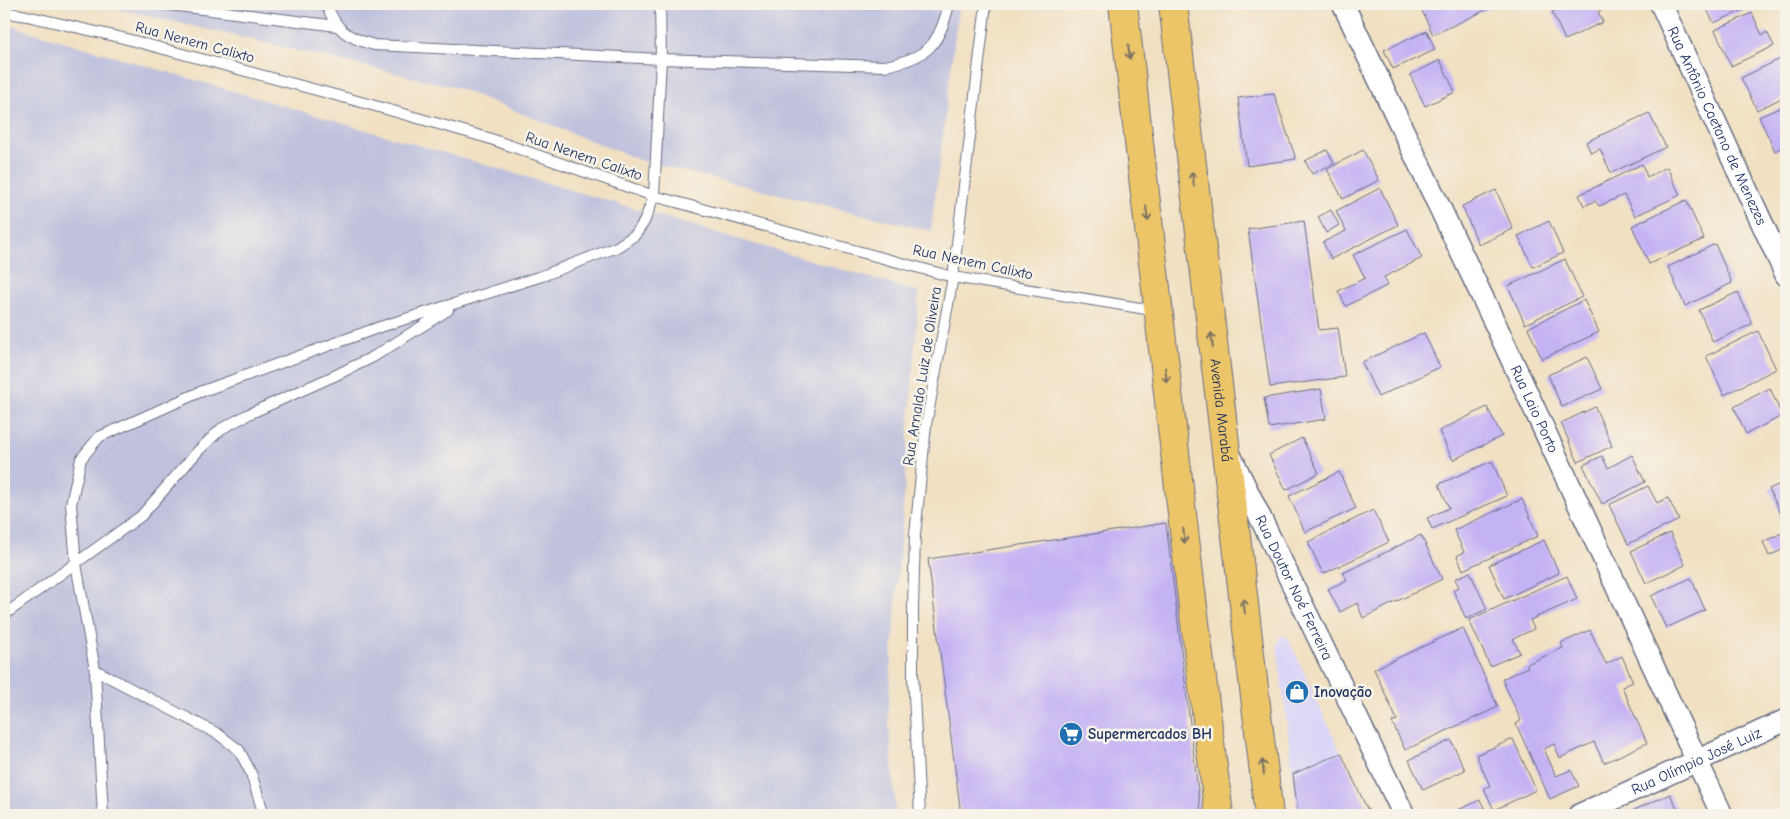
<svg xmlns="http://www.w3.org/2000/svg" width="1790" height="819" viewBox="0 0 1790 819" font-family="'Comic Neue',sans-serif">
	<rect width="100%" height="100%" fill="#f7f3e8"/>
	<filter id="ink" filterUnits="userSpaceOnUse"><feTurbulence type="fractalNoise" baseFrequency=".02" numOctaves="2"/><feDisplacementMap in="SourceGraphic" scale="10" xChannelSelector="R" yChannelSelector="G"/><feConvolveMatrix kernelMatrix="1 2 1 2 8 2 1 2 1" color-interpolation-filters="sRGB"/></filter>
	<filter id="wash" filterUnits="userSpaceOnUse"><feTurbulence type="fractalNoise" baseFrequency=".0096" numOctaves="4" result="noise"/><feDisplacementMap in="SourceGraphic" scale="20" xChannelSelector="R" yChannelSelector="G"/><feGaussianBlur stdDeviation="1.12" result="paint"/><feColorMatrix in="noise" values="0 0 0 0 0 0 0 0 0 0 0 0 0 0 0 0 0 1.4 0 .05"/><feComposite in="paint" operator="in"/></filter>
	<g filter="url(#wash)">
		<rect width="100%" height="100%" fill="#f1e0c2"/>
		<path fill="#dad6f7" d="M1284,635L1288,638L1341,753L1293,774L1277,645L1280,636Z"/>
		<path fill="#c0c2dd" d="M97,4H959L931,231L642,161L455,87Z
			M4,24L919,292L888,709L896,815H4Z"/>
		<g id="blocks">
			<path fill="#c4b3f4" d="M1419,4H1488L1490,8L1433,35Z
				M1568,4H1603L1605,9L1598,12L1603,22L1565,40L1552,12Z
				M1704,4H1749L1750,7L1714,23Z
				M1752,13L1762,35L1767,32L1774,46L1731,66L1715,30Z
				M1427,31L1435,50L1393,69L1384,50Z
				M1784,57L1786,63V96L1757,110L1741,78Z
				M1440,60L1455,92L1425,106L1410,75Z
				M1274,94L1296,159L1247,166L1238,98Z
				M1786,105V145L1775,151L1759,117Z
				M1649,113L1666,147L1611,173L1600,149L1591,153L1586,142Z
				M1327,150L1334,163L1312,174L1305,161Z
				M1363,150L1379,180L1343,199L1327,169Z
				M1642,164L1647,177L1667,167L1680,195L1635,216L1624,195L1599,206L1595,201L1584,206L1579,195Z
				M1380,188L1398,225L1331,259L1323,242L1346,231L1336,211Z
				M1496,190L1513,229L1479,245L1462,206Z
				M1686,200L1704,239L1649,264L1632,226Z
				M1331,210L1339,225L1326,233L1318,217Z
				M1304,221L1319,330L1338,328L1345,377L1270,387L1248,229Z
				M1549,221L1563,253L1533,267L1518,236Z
				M1407,229L1422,258L1384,277L1388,285L1346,306L1338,291L1365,278L1353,255Z
				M1715,244L1732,283L1685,306L1668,267Z
				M1565,259L1582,297L1525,324L1508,286Z
				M1738,292L1752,324L1713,342L1699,310Z
				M1584,300L1599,332L1542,359L1528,328Z
				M1758,331L1776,369L1724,395L1706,356Z
				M1424,333L1440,367L1378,397L1362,362Z
				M1587,357L1602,389L1562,407L1548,375Z
				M1770,388L1782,416L1746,434L1734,407Z
				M1321,389L1326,419L1269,428L1264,398Z
				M1487,407L1502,436L1453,460L1439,431Z
				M1595,407L1612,446L1578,462L1561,423Z
				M1302,438L1319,473L1286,490L1269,455Z
				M1632,455L1645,482L1602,504L1583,465L1602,456L1608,468Z
				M1492,461L1507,496L1432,529L1427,518L1449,508L1439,484Z
				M1339,472L1356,508L1305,532L1289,496Z
				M1786,481V519L1784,521L1769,489Z
				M1648,486L1657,503L1668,498L1679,520L1628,544L1609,505Z
				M1522,499L1538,536L1463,570L1457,556L1464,552L1454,530Z
				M1373,510L1389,542L1323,574L1308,542Z
				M1166,523L1201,815H961L928,559Z
				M1786,531V548L1769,556L1763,542Z
				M1670,533L1685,565L1646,583L1631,551Z
				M1421,535L1442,579L1363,618L1357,603L1340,612L1328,589L1347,580L1343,573Z
				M1544,540L1559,573L1504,599L1489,565Z
				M1470,572L1487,609L1466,619L1453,590L1459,587L1455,579Z
				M1567,576L1577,599L1530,620L1534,629L1513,639L1520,653L1490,666L1469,620Z
				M1691,578L1705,610L1666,628L1651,596Z
				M1463,628L1498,707L1405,750L1392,722L1397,720L1374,669Z
				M1590,630L1606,664L1622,656L1633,682L1622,687L1647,743L1604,763L1594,742L1560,758L1554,744L1544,749L1556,776L1571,770L1579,786L1550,799L1516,724L1521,721L1502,679L1528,667L1527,664L1563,648L1561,643Z
				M1513,739L1536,790L1494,810L1484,788L1490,786L1476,755Z
				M1451,740L1465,770L1423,790L1409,760Z
				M1341,753L1370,815H1298L1293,774Z
				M1670,794L1680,815H1623Z
				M1480,800L1488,815H1453L1452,813Z"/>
		</g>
	</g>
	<g filter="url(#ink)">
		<use href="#blocks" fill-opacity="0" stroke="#666d81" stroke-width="1"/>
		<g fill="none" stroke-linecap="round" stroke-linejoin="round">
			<g stroke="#666d81" stroke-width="12">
				<path id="service" d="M162,4L337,26
					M326,4C337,31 346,37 374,45L661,59L885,66C928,58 939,45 949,4
					M4,12L27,16L123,38L361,102L488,138L654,196L953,277L1158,311
					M4,615L141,516L198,451L221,429L249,414L334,376L373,357L448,310
					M95,670L218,734L239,750L251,773L264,815
					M103,815L95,670L76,564L71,504L81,459L99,437L200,392L380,327L542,276L617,247L635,235L644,222L654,196L661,59L660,4
					M920,815L913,675V608L915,535L926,425L953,277L986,4"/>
			</g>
			<g stroke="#666d81" stroke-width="24">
				<g id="minor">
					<path id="s1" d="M1343,4L1498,330L1722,815"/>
					<path id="s2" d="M1661,4L1786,275"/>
					<path id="s3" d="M1231,457L1404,815"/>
					<path id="s4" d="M1579,815L1786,720"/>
				</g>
			</g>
			<g stroke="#666d81" stroke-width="30">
				<g id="primary">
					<path d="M1123,4L1191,591L1219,815"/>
					<path id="s5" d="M1173,4L1269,815"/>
				</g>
			</g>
			<use href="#service" stroke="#fff" stroke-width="10"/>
			<use href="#minor" stroke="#fff" stroke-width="21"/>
			<use href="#primary" stroke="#edc569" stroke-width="28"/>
		</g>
		<defs><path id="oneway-shaft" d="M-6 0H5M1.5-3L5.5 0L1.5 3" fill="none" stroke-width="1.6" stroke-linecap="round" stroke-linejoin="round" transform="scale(1.25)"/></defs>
		<g stroke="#797263">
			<use href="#oneway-shaft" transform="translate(1129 52) rotate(83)"/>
			<use href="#oneway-shaft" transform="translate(1193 179) rotate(-97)"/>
			<use href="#oneway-shaft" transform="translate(1147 214) rotate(83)"/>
			<use href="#oneway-shaft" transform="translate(1212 340) rotate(-97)"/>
			<use href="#oneway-shaft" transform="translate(1166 375) rotate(84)"/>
			<use href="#oneway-shaft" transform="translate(1184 536) rotate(84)"/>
			<use href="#oneway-shaft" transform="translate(1244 606) rotate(-97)"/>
			<use href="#oneway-shaft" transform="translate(1263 767) rotate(-97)"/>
		</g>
	</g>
	<defs>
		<g id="shop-disc" transform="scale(1.25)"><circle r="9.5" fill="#1f6fb2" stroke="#f7f3e8"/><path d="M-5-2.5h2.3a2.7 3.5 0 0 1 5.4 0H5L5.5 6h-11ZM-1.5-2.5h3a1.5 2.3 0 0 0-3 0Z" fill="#fff"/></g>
		<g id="supermarket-disc" transform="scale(1.25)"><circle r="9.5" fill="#1f6fb2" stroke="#f7f3e8"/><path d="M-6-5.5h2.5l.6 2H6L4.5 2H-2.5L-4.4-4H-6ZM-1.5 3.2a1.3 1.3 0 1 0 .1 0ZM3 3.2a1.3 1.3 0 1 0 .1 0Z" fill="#fff"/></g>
	</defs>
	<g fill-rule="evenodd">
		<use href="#shop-disc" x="1297" y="692"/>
		<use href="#supermarket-disc" x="1071" y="734"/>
	</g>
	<g text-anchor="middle" stroke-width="5" stroke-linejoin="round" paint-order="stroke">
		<g font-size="15" fill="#1b2f5e" stroke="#f7f3e8">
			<text transform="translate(195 42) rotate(15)" y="5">Rua Nenem Calixto</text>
			<text dy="5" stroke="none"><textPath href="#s2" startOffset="134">Rua Antônio Caetano de Menezes</textPath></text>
			<text transform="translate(584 156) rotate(19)" y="5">Rua Nenem Calixto</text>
			<text transform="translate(973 262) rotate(12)" y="5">Rua Nenem Calixto</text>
			<text transform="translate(922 376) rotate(-81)" y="5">Rua Arnaldo Luiz de Oliveira</text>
			<text dy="5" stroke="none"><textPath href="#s1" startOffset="448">Rua Laio Porto</textPath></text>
			<text dy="5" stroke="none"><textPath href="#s5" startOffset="409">Avenida Marabá</textPath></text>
			<text dy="5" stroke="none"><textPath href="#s3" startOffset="145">Rua Doutor Noé Ferreira</textPath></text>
			<text dy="5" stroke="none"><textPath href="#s4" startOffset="129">Rua Olímpio José Luiz</textPath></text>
		</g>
		<g font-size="15" font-weight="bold" fill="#1b2f5e" stroke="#f7f3e8" text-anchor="start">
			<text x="1314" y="697">Inovação</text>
			<text x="1088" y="739">Supermercados BH</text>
		</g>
	</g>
	<rect width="1790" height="819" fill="none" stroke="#f7f3e8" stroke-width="20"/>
</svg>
